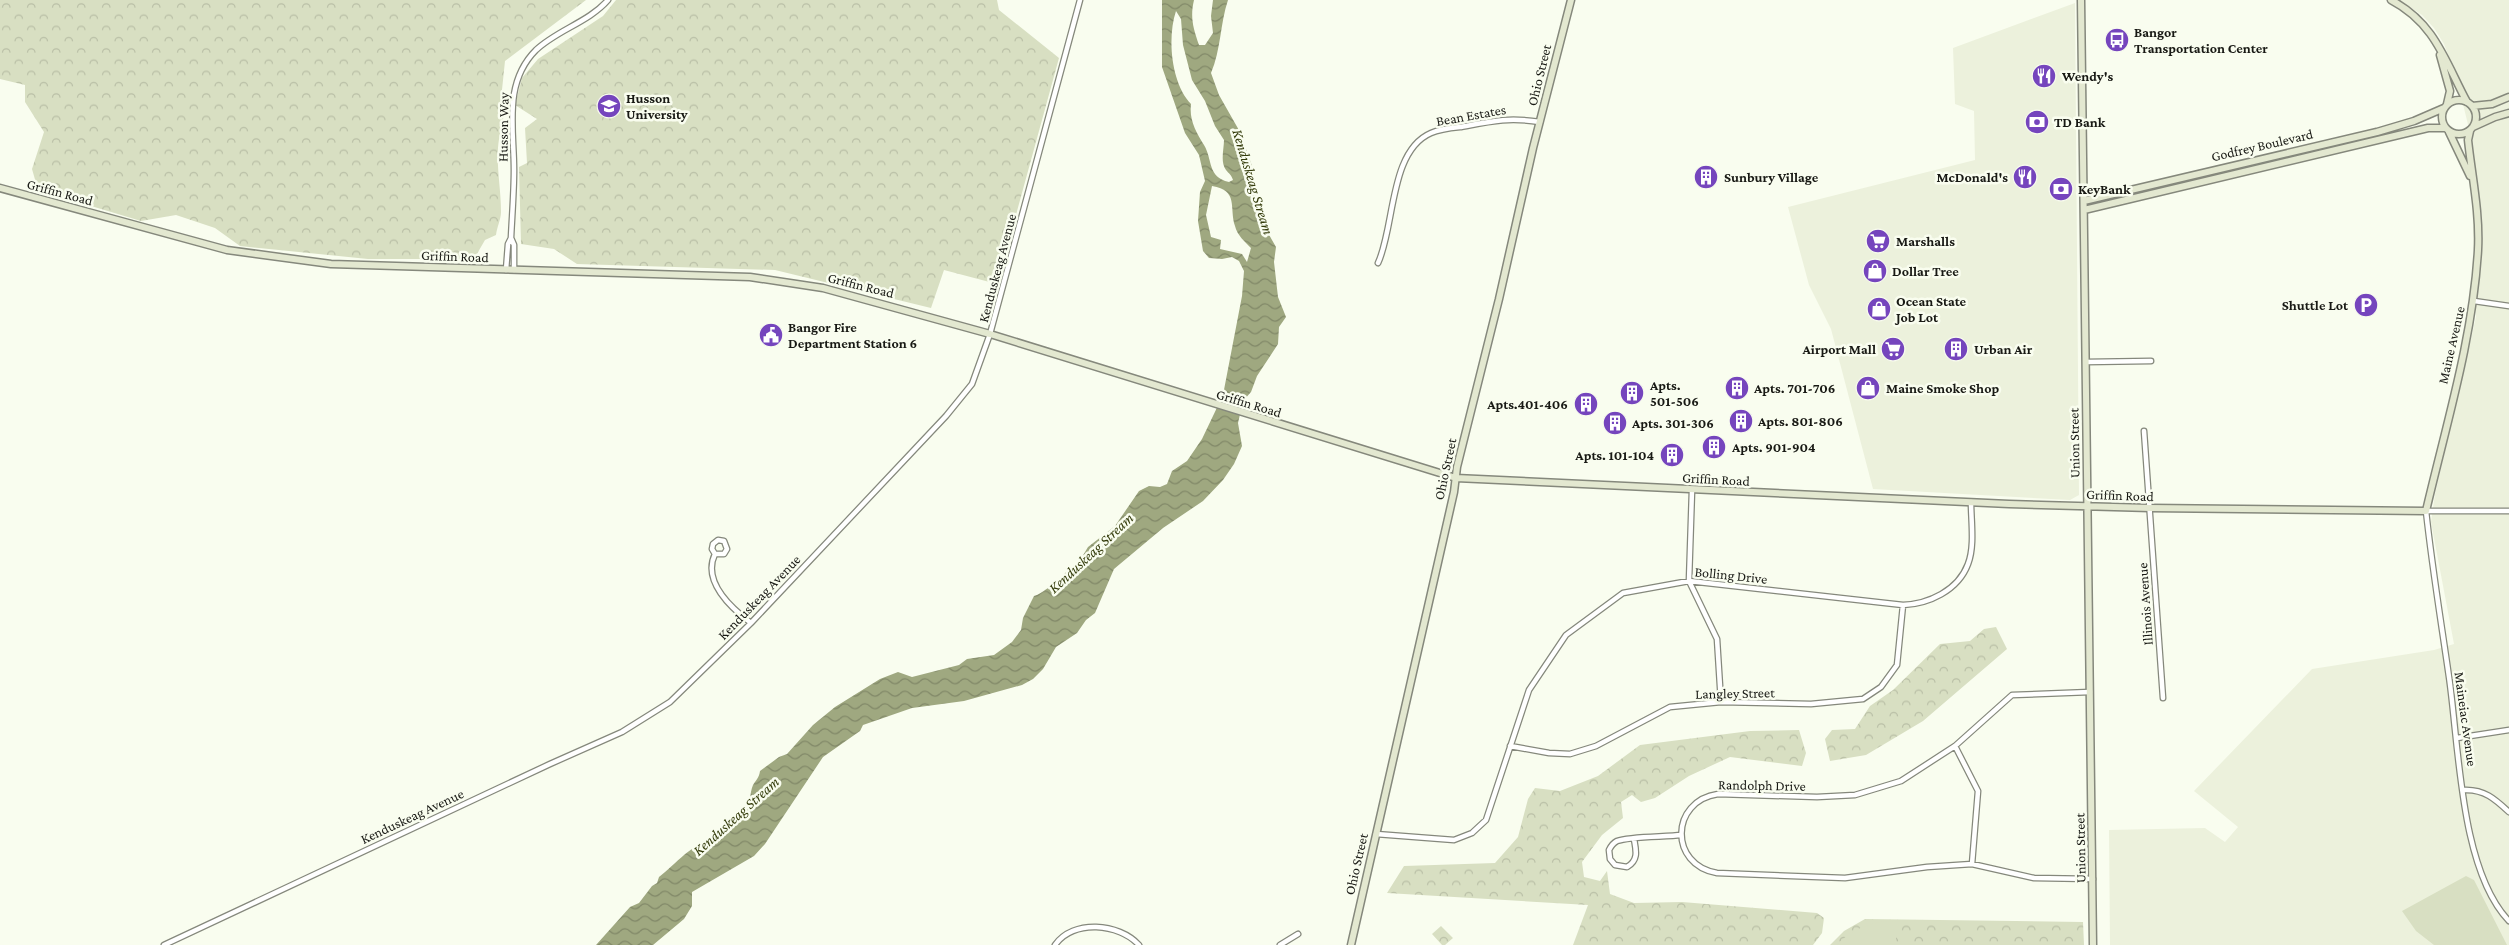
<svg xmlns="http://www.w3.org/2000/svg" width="2509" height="945" viewBox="0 0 2509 945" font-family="'Crimson Pro',serif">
	<defs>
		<pattern id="forest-crowns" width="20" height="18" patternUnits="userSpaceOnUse" patternTransform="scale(1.25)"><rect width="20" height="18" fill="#d8dfc2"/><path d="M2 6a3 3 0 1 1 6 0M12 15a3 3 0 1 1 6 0" fill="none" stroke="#b9bfa6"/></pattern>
		<pattern id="water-waves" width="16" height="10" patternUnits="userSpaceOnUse" patternTransform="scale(1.25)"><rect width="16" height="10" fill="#9fa880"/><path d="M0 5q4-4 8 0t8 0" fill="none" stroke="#818868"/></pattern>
	</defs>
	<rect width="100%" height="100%" fill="#f9fdef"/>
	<path fill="#ecf1dc" d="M2399,0H2509V945H2110L2109,830L2205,828L2225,842L2238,827L2194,791L2312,669L2434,650L2454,644L2431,522L2435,494L2476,317L2470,133L2457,79L2444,44L2434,28L2422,15Z
		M2075,3L2079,495L2070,500L1873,489L1831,329L1809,285L1788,207L1975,160L1974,111L1955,104L1953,48Z"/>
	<path fill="url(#forest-crowns)" d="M0,0H586L505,61L500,109L504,121C492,151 501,180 501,212C501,219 497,227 496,235L485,240L474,259H368L240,246L215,228L176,215L141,221L38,190L32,169L44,132L25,102V85L0,79Z
		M616,0H997L999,10L1059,58L997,284L944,270L931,308L775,270L577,264L554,249L521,244L519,167L527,163L525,128L537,119L515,105L522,78L538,59L603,16Z
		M1996,627L2007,649L1923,721L1866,755L1830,761L1825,739L1832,730L1855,729L1870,706L1893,690L1940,644L1970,641L1984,629Z
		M1799,730L1806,753L1802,766L1730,757L1689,776L1655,798L1641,802L1632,795L1621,802L1623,818L1602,835L1582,862L1584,877L1600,881L1607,871L1610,894L1634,903L1682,902L1817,913L1824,918L1822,933L1813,945H1573L1588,905L1387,893L1404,866L1495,863L1518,837L1528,799L1535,788L1560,791L1598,776L1640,745L1750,731Z
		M1865,919L2083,922L2084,945H1830L1844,931Z
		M1441,926L1453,938L1445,945H1442L1432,934Z"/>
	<path fill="#d8dfc2" d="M2466,876L2474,880L2507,945H2434L2416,931L2402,911Z
		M1888,921L1896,922V945H1837C1850,930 1868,923 1888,921Z"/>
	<path fill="url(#water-waves)" fill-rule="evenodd" d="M1162,0H1194C1190,17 1193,28 1199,45H1205L1213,33L1211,16L1213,0H1228C1220,24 1221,50 1211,73L1219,95L1240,132L1252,166L1255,184L1261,200L1263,224L1276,247L1274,262L1278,297L1286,317L1279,327L1278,344L1257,376L1251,392L1243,401L1238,423L1242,446L1234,464L1223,480L1203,501L1163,528L1114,569L1095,613L1086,620L1077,633L1056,647L1043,669L1033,679L1022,685L964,701L912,708L863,725L860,731L823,757L765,844L754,856L692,892V906L684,919L653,945H596L630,907L639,903L652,886L657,883L659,877C675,865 699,835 720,840L724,836C726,817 732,823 742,814C752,805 749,794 753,785C756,780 759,778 760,771L779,757L787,754L813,725L835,707L880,679L898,672L912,677L959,665L967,659L994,655L1012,642L1021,630L1023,618L1034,596C1044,593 1048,585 1059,584L1065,573L1076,567L1088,547L1115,526L1139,491L1149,486L1160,487L1167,484L1172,471L1187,461L1202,439L1223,395L1242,296L1244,271L1239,261L1232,257L1222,259L1209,258L1203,251L1198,221L1200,192L1205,181L1199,155L1185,133L1162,67ZM1176,11L1181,19L1183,45L1192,80L1205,101L1215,126L1224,140C1224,149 1220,162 1226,170C1229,174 1231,174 1233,180L1229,182C1207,177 1213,160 1204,145C1196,132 1189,120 1191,104C1171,83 1167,38 1176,11ZM1212,186C1239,190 1229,208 1235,226C1237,235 1245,242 1251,248L1247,262L1242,254L1220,249L1221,240L1211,237L1206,215Z"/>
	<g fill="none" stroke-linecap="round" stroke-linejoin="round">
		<g stroke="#85887c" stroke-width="7">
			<path id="street" d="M511,238L514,245V270
				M1378,263C1395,227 1389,151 1431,133C1440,129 1451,128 1461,127C1492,121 1509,117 1540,122
				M506,270L508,244L511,238C512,216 514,192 514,170C514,128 503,83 536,50C557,30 589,22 608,0
				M2474,301L2509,306
				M2086,362L2151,361
				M2144,431L2163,698
				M1692,490L1689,581L1717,639L1721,702
				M2509,511H2426C2432,567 2441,621 2449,677C2459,745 2460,870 2509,921
				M715,554L712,549L713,544L718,540L724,541L727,549L724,554H715C702,581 731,608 751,623
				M2090,692L2012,695L1955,746L1901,781L1855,795L1817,797L1718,794C1670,801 1669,865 1717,873L1845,878L1927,867L1972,864L2034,878L2093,879
				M2457,738L2509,730
				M1510,746L1549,753L1570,754L1596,746L1670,707L1721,702L1811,704L1863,699L1881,687L1897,665L1903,605
				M1955,746L1978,791L1972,864
				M2464,790C2484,789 2495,799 2509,812
				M1376,834L1454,840L1472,833L1486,820L1529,690L1566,635L1623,593L1689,581L1903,605C1928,604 1958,591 1968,564C1975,546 1971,521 1971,502
				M1634,839C1636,850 1639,860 1627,867L1615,865L1610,859L1609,850C1611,846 1613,843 1617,841C1630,836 1666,837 1681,835
				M164,945L550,764L622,732L670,702L751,623L946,416L972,384L990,334L1080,0
				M1055,945C1073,919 1119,923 1139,945
				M1280,945L1298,934"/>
		</g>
		<g stroke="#85887c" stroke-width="9">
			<path id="secondary" d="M2081,0L2093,945
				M2391,0C2435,23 2445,61 2467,102
				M2440,55L2450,91L2447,104
				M2442 117a17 17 0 1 1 34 0a17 17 0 1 1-34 0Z
				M2472,106L2492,104L2509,97
				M2473,127L2495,117L2509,113
				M2449,132L2470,176
				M0,188L227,250L331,264L750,277L823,288L990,334L1456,478L2009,504L2150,508L2426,511C2446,425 2473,338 2478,250C2480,213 2472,177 2468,140L2470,131
				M2084,201L2377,132L2414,121L2444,108
				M2084,210L2428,128H2445
				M1351,945L1454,492L1457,467L1499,299L1533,148L1571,0"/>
		</g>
		<use href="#street" stroke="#fff" stroke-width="4.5"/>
		<use href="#secondary" stroke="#e3e8d0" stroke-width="6"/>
	</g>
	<defs>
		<g id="bus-disc" transform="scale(1.25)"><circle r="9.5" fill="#7545bd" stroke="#f9fdef"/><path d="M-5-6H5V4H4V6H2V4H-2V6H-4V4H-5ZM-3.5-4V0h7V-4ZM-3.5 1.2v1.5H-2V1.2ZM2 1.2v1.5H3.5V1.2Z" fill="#fff"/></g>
		<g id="restaurant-disc" transform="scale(1.25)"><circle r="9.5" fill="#7545bd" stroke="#f9fdef"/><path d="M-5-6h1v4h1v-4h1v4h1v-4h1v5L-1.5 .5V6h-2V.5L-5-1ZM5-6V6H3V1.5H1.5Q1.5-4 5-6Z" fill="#fff"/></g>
		<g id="university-disc" transform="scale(1.25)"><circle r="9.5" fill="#7545bd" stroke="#f9fdef"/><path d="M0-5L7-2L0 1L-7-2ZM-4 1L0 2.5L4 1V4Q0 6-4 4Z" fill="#fff"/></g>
		<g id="bank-disc" transform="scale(1.25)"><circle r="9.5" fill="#7545bd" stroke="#f9fdef"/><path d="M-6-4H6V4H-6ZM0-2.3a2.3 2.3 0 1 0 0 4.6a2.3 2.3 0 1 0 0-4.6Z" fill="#fff"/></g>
		<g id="building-disc" transform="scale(1.25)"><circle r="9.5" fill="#7545bd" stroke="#f9fdef"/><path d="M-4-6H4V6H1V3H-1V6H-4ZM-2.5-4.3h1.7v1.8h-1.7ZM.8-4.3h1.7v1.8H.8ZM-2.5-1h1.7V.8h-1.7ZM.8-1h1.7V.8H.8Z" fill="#fff"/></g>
		<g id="supermarket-disc" transform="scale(1.25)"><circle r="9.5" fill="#7545bd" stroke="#f9fdef"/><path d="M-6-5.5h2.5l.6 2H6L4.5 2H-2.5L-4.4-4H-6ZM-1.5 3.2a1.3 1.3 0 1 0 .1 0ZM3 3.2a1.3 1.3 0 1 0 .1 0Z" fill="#fff"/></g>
		<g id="shop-disc" transform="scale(1.25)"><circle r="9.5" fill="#7545bd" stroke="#f9fdef"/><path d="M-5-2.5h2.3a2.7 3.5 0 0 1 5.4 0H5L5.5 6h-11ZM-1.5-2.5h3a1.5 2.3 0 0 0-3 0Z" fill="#fff"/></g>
		<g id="parking-disc" transform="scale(1.25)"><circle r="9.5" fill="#7545bd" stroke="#f9fdef"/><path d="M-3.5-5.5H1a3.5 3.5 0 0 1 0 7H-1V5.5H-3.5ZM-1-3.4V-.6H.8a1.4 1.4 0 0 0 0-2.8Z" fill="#fff"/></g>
		<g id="civic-disc" transform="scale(1.25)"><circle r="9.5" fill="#7545bd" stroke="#f9fdef"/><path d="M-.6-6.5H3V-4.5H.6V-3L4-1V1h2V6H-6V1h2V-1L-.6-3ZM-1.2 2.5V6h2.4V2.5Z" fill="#fff"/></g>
	</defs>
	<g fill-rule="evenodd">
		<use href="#bus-disc" x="2117" y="40"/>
		<use href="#restaurant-disc" x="2044" y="76"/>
		<use href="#university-disc" x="609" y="106"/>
		<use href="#bank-disc" x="2037" y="122"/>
		<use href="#building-disc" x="1706" y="177"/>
		<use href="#restaurant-disc" x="2025" y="177"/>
		<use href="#bank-disc" x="2061" y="189"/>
		<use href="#supermarket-disc" x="1878" y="241"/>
		<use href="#shop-disc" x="1875" y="271"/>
		<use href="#parking-disc" x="2366" y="305"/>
		<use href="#shop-disc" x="1879" y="309"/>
		<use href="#civic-disc" x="771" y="335"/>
		<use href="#supermarket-disc" x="1893" y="349"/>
		<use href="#building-disc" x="1956" y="349"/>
		<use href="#building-disc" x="1737" y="388"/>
		<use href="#shop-disc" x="1868" y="388"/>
		<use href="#building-disc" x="1632" y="393"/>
		<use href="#building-disc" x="1586" y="404"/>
		<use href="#building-disc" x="1741" y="421"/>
		<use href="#building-disc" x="1615" y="423"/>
		<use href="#building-disc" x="1714" y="447"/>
		<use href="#building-disc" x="1672" y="455"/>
	</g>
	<g text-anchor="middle" stroke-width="5" stroke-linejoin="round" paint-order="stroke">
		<g font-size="14" font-weight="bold" fill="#181914" stroke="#f9fdef" text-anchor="start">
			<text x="2134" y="37">Bangor<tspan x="2134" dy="16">Transportation Center</tspan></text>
			<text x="2062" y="81">Wendy's</text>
			<text x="626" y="103">Husson<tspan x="626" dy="16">University</tspan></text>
			<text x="2054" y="127">TD Bank</text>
			<text x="1724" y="182">Sunbury Village</text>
			<text x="2008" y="182" text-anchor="end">McDonald's</text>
			<text x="2078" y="194">KeyBank</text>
			<text x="1896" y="246">Marshalls</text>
			<text x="1892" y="276">Dollar Tree</text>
			<text x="1896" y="306">Ocean State<tspan x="1896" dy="16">Job Lot</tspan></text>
			<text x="2348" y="310" text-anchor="end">Shuttle Lot</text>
			<text x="788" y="332">Bangor Fire<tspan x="788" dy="16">Department Station 6</tspan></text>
			<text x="1876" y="354" text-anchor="end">Airport Mall</text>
			<text x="1974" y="354">Urban Air</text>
			<text x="1650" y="390">Apts.<tspan x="1650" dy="16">501-506</tspan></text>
			<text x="1754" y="393">Apts. 701-706</text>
			<text x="1886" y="393">Maine Smoke Shop</text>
			<text x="1568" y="409" text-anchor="end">Apts.401-406</text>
			<text x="1758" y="426">Apts. 801-806</text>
			<text x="1632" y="428">Apts. 301-306</text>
			<text x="1732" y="452">Apts. 901-904</text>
			<text x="1654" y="460" text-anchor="end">Apts. 101-104</text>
		</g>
		<g font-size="14" fill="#181914" stroke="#f9fdef">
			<text transform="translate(1539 75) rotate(-76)" y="5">Ohio Street</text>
			<text transform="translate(1471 115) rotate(-10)" y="5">Bean Estates</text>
			<text transform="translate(503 127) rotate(-89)" y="5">Husson Way</text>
			<text transform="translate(2262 145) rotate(-13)" y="5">Godfrey Boulevard</text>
			<text transform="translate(60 192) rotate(15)" y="5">Griffin Road</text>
			<text transform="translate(455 256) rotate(2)" y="5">Griffin Road</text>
			<text transform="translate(997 268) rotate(-75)" y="5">Kenduskeag Avenue</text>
			<text transform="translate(861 285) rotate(14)" y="5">Griffin Road</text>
			<text transform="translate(2451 345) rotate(-77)" y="5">Maine Avenue</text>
			<text transform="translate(1249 403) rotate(17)" y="5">Griffin Road</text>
			<text transform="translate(2074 443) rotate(-91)" y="5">Union Street</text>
			<text transform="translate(1445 469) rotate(-78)" y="5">Ohio Street</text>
			<text transform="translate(1716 479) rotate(3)" y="5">Griffin Road</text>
			<text transform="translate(2120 495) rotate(2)" y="5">Griffin Road</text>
			<text transform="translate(1731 575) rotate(6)" y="5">Bolling Drive</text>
			<text transform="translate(759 597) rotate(-46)" y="5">Kenduskeag Avenue</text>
			<text transform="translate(2145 604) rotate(-94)" y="5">Illinois Avenue</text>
			<text transform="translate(1735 693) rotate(-1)" y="5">Langley Street</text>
			<text transform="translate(2466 719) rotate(82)" y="5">Maineiac Avenue</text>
			<text transform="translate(1762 785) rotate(1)" y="5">Randolph Drive</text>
			<text transform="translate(412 816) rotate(-25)" y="5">Kenduskeag Avenue</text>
			<text transform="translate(2080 848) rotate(-91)" y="5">Union Street</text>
			<text transform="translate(1356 864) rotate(-77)" y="5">Ohio Street</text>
		</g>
		<g font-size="15" font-style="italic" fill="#343c0b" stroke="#f9fdef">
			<text transform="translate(1253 182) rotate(73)" y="5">Kenduskeag Stream</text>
			<text transform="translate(1091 553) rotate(-43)" y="5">Kenduskeag Stream</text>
			<text transform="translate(736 816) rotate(-42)" y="5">Kenduskeag Stream</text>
		</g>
	</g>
</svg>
